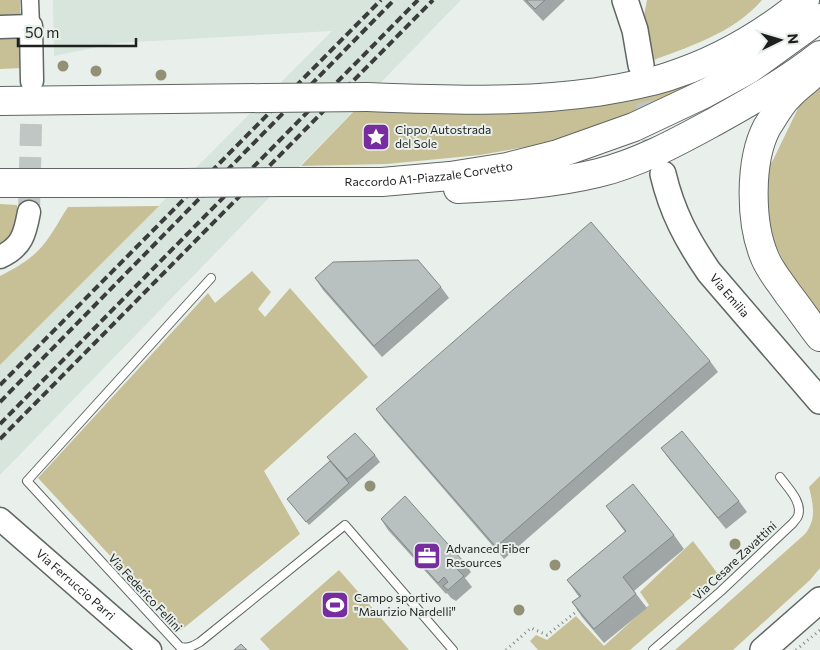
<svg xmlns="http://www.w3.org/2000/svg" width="820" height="650" viewBox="0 0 820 650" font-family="Commissioner,sans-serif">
	<rect width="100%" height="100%" fill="#e9f0ec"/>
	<path fill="#d7e5dc" d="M53,0H461L0,475V365L332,31L117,43L54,56Z"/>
	<path fill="#c7c096" d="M0,0H20L22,68L0,69Z
		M647,0H762C733,34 687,47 646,63L642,26Z
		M717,71L676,97L581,132L531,146L480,155L387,164L301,166L356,109Z
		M820,79V318L791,276L774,242L769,223L767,210V170L773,160L806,92Z
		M0,204L17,205V229L0,247Z
		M159,206L0,365V276C16,268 33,258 44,244C53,233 60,219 68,207Z
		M252,271L271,292L258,309L265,317L290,288L368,377L264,471L300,534L180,631L38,478L208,293L215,303Z
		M820,476V568L810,580L733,650H675L805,534C817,519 813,504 809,487Z
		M693,541L718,574L630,650H538L530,641L536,635L547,640L576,616L604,646L649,605L640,592Z
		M339,570L409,650H270L260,639Z"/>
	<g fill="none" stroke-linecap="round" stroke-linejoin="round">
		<path stroke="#c0c6c3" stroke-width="22" stroke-dasharray="22 11" stroke-linecap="butt" d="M29,212L32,84"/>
		<path stroke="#c0c6c3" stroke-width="25" stroke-dasharray="25 12" stroke-linecap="butt" d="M641,65L656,145L661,169"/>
		<g stroke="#606662" stroke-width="10">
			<path id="lane" d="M211,278L27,481L180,647C188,649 193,646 200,642L345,525L453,650
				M653,650L721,591L793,523C794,521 797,519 798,516C803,502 787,487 780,477"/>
		</g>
		<g stroke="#606662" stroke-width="19">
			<path id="street" d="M30,0L31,26"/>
		</g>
		<g stroke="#606662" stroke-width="25">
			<g id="secondary">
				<path d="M0,27L31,26L32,81"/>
				<path d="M0,257C22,247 25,234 29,212"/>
				<path id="s1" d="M0,519L150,650"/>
			</g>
		</g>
		<g stroke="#606662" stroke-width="28">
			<g id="primary">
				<path d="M625,0L635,30L641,65"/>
				<path id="s2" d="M663,174C672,212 687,240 709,272L820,401"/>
				<path d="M763,650L820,600"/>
			</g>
		</g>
		<g stroke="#606662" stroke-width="30">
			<g id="highway">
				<path d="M809,78C802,84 795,89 789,96C781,103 773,118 767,127C749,161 750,224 765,258C771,272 780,282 788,294C799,308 809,323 820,337"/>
				<path d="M367,97C444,100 520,103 597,92C621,88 645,84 667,77C718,61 764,34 805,0"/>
				<path d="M0,101L266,98"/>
				<path id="s3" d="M284,182H382L450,176L507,167L558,154L634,127L704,94L748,70L820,18"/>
				<path d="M0,183H182"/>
				<path d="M458,189C505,187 553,184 598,173C639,163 677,142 714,122C750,102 787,81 820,55"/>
			</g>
		</g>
		<path stroke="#818683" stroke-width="3" stroke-dasharray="1 4" stroke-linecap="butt" d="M506,650L531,628L547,635L581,608
			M796,650L820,630"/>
		<use href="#lane" stroke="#fff" stroke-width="8"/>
		<use href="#street" stroke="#fff" stroke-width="16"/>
		<use href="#secondary" stroke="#fff" stroke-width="22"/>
		<use href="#primary" stroke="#fff" stroke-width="25"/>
		<use href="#highway" stroke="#fff" stroke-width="28"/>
		<path stroke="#3b3d3c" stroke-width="4" stroke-dasharray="8 4" stroke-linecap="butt" d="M0,385L381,0
			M0,402L394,0
			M0,424L418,0
			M0,439L433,0"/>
		<g stroke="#606662" stroke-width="30" stroke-linecap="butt">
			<path id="highway-bridge" d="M266,98L367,97
				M182,183L284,182"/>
		</g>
		<use href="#highway-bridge" stroke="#fff" stroke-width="28"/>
	</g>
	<g fill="#939175">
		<circle cx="63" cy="66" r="5.5"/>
		<circle cx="96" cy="71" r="5.5"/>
		<circle cx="161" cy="75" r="5.5"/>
		<circle cx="370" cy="486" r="5.5"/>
		<circle cx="735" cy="544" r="5.5"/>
		<circle cx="555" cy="565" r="5.5"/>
		<circle cx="519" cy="610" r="5.5"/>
	</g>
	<path fill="#9fa6a5" d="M523,0H565L543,21Z
		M315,278L441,287L449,298L382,357L323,290Z
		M710,361L718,372L504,559L384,420L376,409Z
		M661,448L739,501L747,512L726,529L669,459Z
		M375,455L380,462L309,525L287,499L330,461L327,457Z
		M606,506L674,535L684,549L634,591L647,608L604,643L582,617L572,602L579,597L567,580L625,532Z
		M381,519L463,561L471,572L465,578L472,587L456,601L451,598L447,593L446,594L388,530Z"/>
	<path fill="#b9c1c0" stroke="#828786" d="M526,0H545L535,9Z
		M591,222L710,361L496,547L376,409Z
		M418,260L441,287L374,346L315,278L333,262Z
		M682,431L739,501L718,518L661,448Z
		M355,433L375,455L347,479L327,457Z
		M330,461L349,483L306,522L287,499Z
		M633,484L674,535L623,577L636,594L594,629L572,602L581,596L567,580L626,531L606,506Z
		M405,496L463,561L456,568L464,576L448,590L443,586L448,582L444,577L438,583L381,519Z
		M241,644L247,650H234Z"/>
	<defs>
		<g id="sight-square" transform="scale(1.4375)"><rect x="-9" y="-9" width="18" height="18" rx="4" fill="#772c9f" stroke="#e9f0ec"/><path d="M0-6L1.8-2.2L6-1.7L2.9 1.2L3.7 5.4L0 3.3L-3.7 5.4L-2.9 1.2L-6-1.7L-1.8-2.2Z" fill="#fff"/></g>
		<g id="office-square" transform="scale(1.4375)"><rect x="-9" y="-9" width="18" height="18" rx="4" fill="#772c9f" stroke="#e9f0ec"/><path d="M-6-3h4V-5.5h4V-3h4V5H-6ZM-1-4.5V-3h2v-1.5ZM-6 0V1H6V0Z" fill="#fff"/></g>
		<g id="stadium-square" transform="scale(1.4375)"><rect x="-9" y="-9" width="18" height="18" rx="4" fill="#772c9f" stroke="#e9f0ec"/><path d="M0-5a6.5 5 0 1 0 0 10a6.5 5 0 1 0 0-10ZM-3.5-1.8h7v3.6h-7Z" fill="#fff"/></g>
	</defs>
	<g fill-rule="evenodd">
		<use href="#sight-square" x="376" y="137"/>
		<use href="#office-square" x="427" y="556"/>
		<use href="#stadium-square" x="335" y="605"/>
	</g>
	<g text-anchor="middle" stroke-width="4" stroke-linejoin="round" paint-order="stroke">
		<g font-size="12" fill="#1e201f" stroke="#e9f0ec" text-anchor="start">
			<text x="395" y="134">Cippo Autostrada<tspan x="395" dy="14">del Sole</tspan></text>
			<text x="446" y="553">Advanced Fiber<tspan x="446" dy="14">Resources</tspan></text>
			<text x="354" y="602">Campo sportivo<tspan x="354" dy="14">"Maurizio Nardelli"</tspan></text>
		</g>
		<g font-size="12" fill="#1e201f" stroke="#e9f0ec">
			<text dy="4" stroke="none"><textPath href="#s3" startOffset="145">Raccordo A1-Piazzale Corvetto</textPath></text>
			<text dy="4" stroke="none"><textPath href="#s2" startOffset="140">Via Emilia</textPath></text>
			<text transform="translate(735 561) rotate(-43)" y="4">Via Cesare Zavattini</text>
			<text dy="4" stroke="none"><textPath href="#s1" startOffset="100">Via Ferruccio Parri</textPath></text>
			<text transform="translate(145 593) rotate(47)" y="4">Via Federico Fellini</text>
		</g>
	</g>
	<g transform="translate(780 40) rotate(85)" stroke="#e9f0ec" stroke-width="4" paint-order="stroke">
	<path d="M0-4L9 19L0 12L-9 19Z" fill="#1e201f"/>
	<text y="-8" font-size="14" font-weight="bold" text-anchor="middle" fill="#1e201f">N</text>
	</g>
	<path d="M18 38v8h118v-8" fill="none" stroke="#1e201f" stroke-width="2.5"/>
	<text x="25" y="38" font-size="15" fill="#1e201f" stroke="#e9f0ec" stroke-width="4" paint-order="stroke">50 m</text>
</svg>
